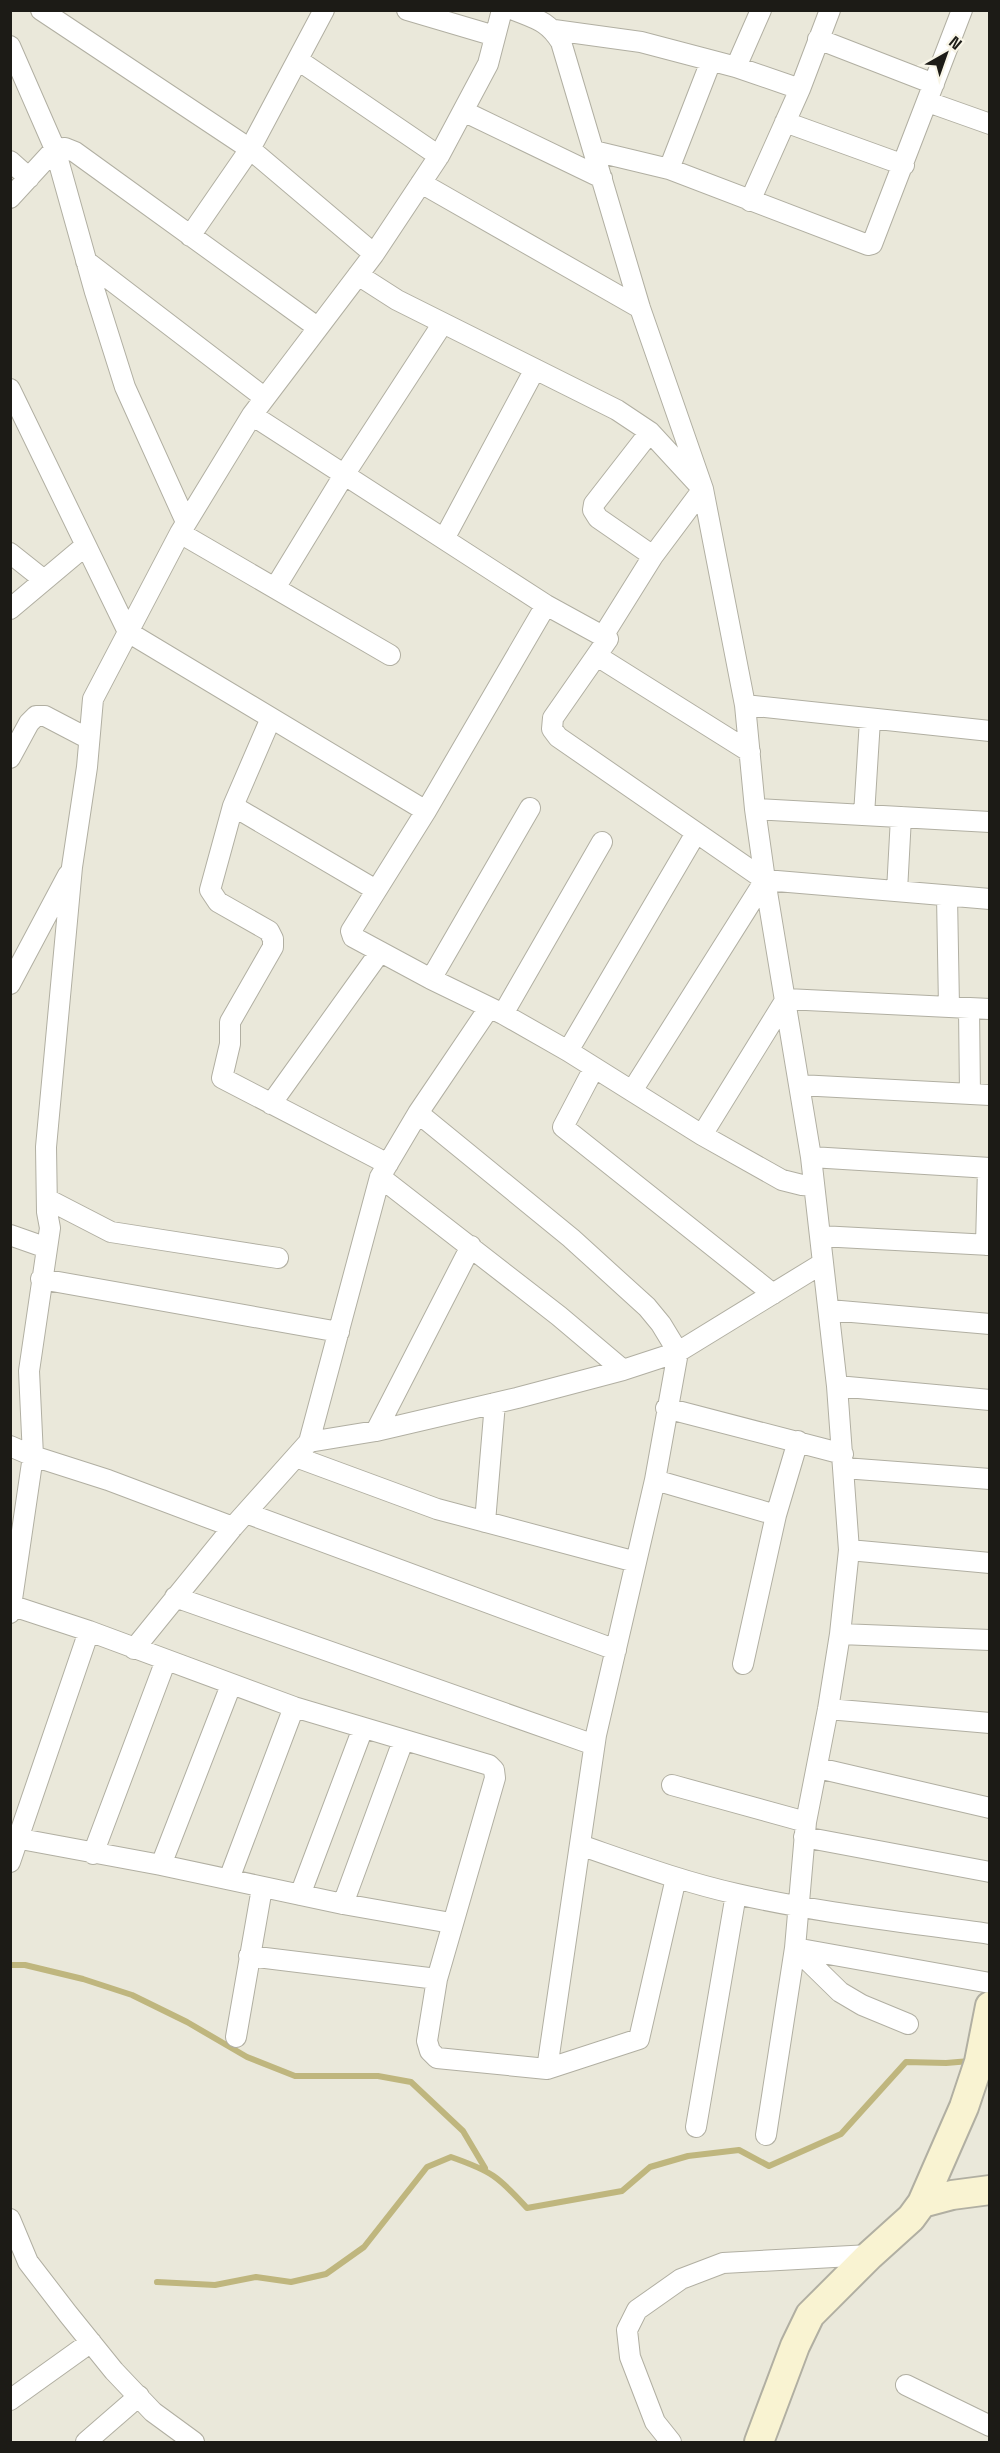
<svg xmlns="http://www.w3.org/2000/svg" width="1000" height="2453" viewBox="0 0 1000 2453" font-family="'Space Grotesk',sans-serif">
	<rect width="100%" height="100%" fill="#eae8da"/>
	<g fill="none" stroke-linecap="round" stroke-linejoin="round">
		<path stroke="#bfb67e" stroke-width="6" d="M10,1965H25L83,1979L132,1995L187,2022L247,2057L295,2076H378L411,2082L463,2131L485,2168
			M157,2282L215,2285L256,2277L291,2282L326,2274L364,2247L427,2167L451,2157C491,2171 498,2176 527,2208L622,2191L650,2167L688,2156L739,2150L769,2166L841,2134L906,2062L946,2063L970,2061"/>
		<g stroke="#b1afa2" stroke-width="22">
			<path id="street" d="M41,10L250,149L374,254
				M407,10L495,36
				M514,10C536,19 548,21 561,42L640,308L703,489L745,705L755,809L765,880L811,1157L837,1386L849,1550L840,1634L828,1709L806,1822L795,1948L766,2135
				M554,30L641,42L736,67L800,89
				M818,39L934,84
				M10,46L55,149L95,292L125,387L186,522
				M298,60L439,156
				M736,67L761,10
				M928,102L990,124
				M463,111L602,178
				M785,122L904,165
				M594,151L669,169L868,245L872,244L962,10
				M10,161L29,178
				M669,169L711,61
				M421,183L640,308
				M10,198L55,149L65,148L75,152L317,327
				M750,201L800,89L830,10
				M190,236L250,149L324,10
				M86,261L265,398
				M358,275L397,300L617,410L650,432L697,483
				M10,389L128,632L426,811
				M252,415L546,605L608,639L553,718L552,729L558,737L765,880L990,899
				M650,432L594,504L593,510L598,518L653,556
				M180,533L390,655
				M444,539L535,369
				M10,553L44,580
				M275,588L344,475L443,323
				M546,605L426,811L351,931L353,937L431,979L503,1014L568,1051L702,1135L782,1180L802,1185L814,1186
				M10,609L85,546
				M603,636L653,556L703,489
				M597,656L750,752
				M745,705L990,731
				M271,718L233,806L210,890L218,902L269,931L273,939V947L230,1022V1044L222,1078L388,1164
				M10,758L29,723L36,716H45L89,739
				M233,806L376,890
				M755,809L990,822
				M864,815L870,720
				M897,891L901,817
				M947,896L949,1007
				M431,979L530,808
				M10,984L68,875
				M969,1008L970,1094
				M503,1014L602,842
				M568,1051L696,833
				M594,1068L563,1127L773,1294
				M799,1085L990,1095
				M632,1091L765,880
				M271,1104L380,952
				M418,1113L571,1238L647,1307L661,1324L678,1352L655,1480L596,1735L547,2069
				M702,1135L786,999L990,1009
				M811,1157L990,1168
				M380,1177L559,1316L623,1370
				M47,1199L111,1232L278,1258
				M10,1235L47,1248
				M820,1236L990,1245
				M986,1245L988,1168
				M41,1279L339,1332
				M829,1310L990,1324
				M837,1386L990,1400
				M666,1408L843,1454
				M376,1431L471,1246
				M309,1442L376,1431L517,1398L623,1370L678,1352L823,1263
				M10,1446L33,1456L108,1480L233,1527
				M296,1457L437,1509L636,1562
				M844,1468L990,1479
				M655,1480L776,1515
				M246,1513L616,1650
				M485,1522L495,1403
				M849,1550L990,1563
				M175,1597L586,1742L592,1741L596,1735
				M10,1605L89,1631L294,1707L489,1765L494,1770L495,1778L437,1979L427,2041L430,2051L437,2058L547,2069L639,2039L676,1878
				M10,1613L33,1456L29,1371L50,1228L47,1212L46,1147L72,867L87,767L93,699L180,533L252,415L374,254L439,156L488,64L502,10
				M840,1634L990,1640
				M134,1649L233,1527L309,1442L380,1177L418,1113L489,1008
				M743,1664L776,1515L798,1441
				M828,1709L990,1723
				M818,1768L990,1808
				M672,1785L806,1822
				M10,1837L161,1865L343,1904L451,1923
				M804,1837L990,1872
				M580,1845C632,1863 683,1882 737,1894C820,1913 905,1922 990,1934
				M93,1854L166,1660
				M10,1862L89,1631
				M161,1865L231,1685
				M229,1879L294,1707
				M300,1895L363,1728
				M343,1904L403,1741
				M795,1948L990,1983
				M795,1948L840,1992L862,2005L908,2024
				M249,1956L437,1979
				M236,2037L262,1888
				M696,2127L736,1894
				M10,2219L28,2262L68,2314L114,2371L153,2412L194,2442
				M906,2385L990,2426
				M10,2400L91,2342
				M86,2442L139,2396
				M671,2442L655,2422L630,2357L627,2330L637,2310L681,2279L723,2263L870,2255"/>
		</g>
		<g stroke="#b1afa2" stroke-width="32">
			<path id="secondary" d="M922,2203L952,2195L990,2190
				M759,2442L795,2346L810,2315L870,2255L911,2218L922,2203L964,2107L979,2062L990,2006"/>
		</g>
		<use href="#street" stroke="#fff" stroke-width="20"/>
		<use href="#secondary" stroke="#f9f3d2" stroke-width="28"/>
	</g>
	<rect width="1000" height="2453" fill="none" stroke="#1c1b16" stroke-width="24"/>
	<g transform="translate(946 54) rotate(40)" stroke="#f8f5e7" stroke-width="4.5" paint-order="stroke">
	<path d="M0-4.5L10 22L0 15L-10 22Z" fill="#1c1b16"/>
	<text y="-9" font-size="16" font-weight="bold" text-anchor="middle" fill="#1c1b16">N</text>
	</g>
</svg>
